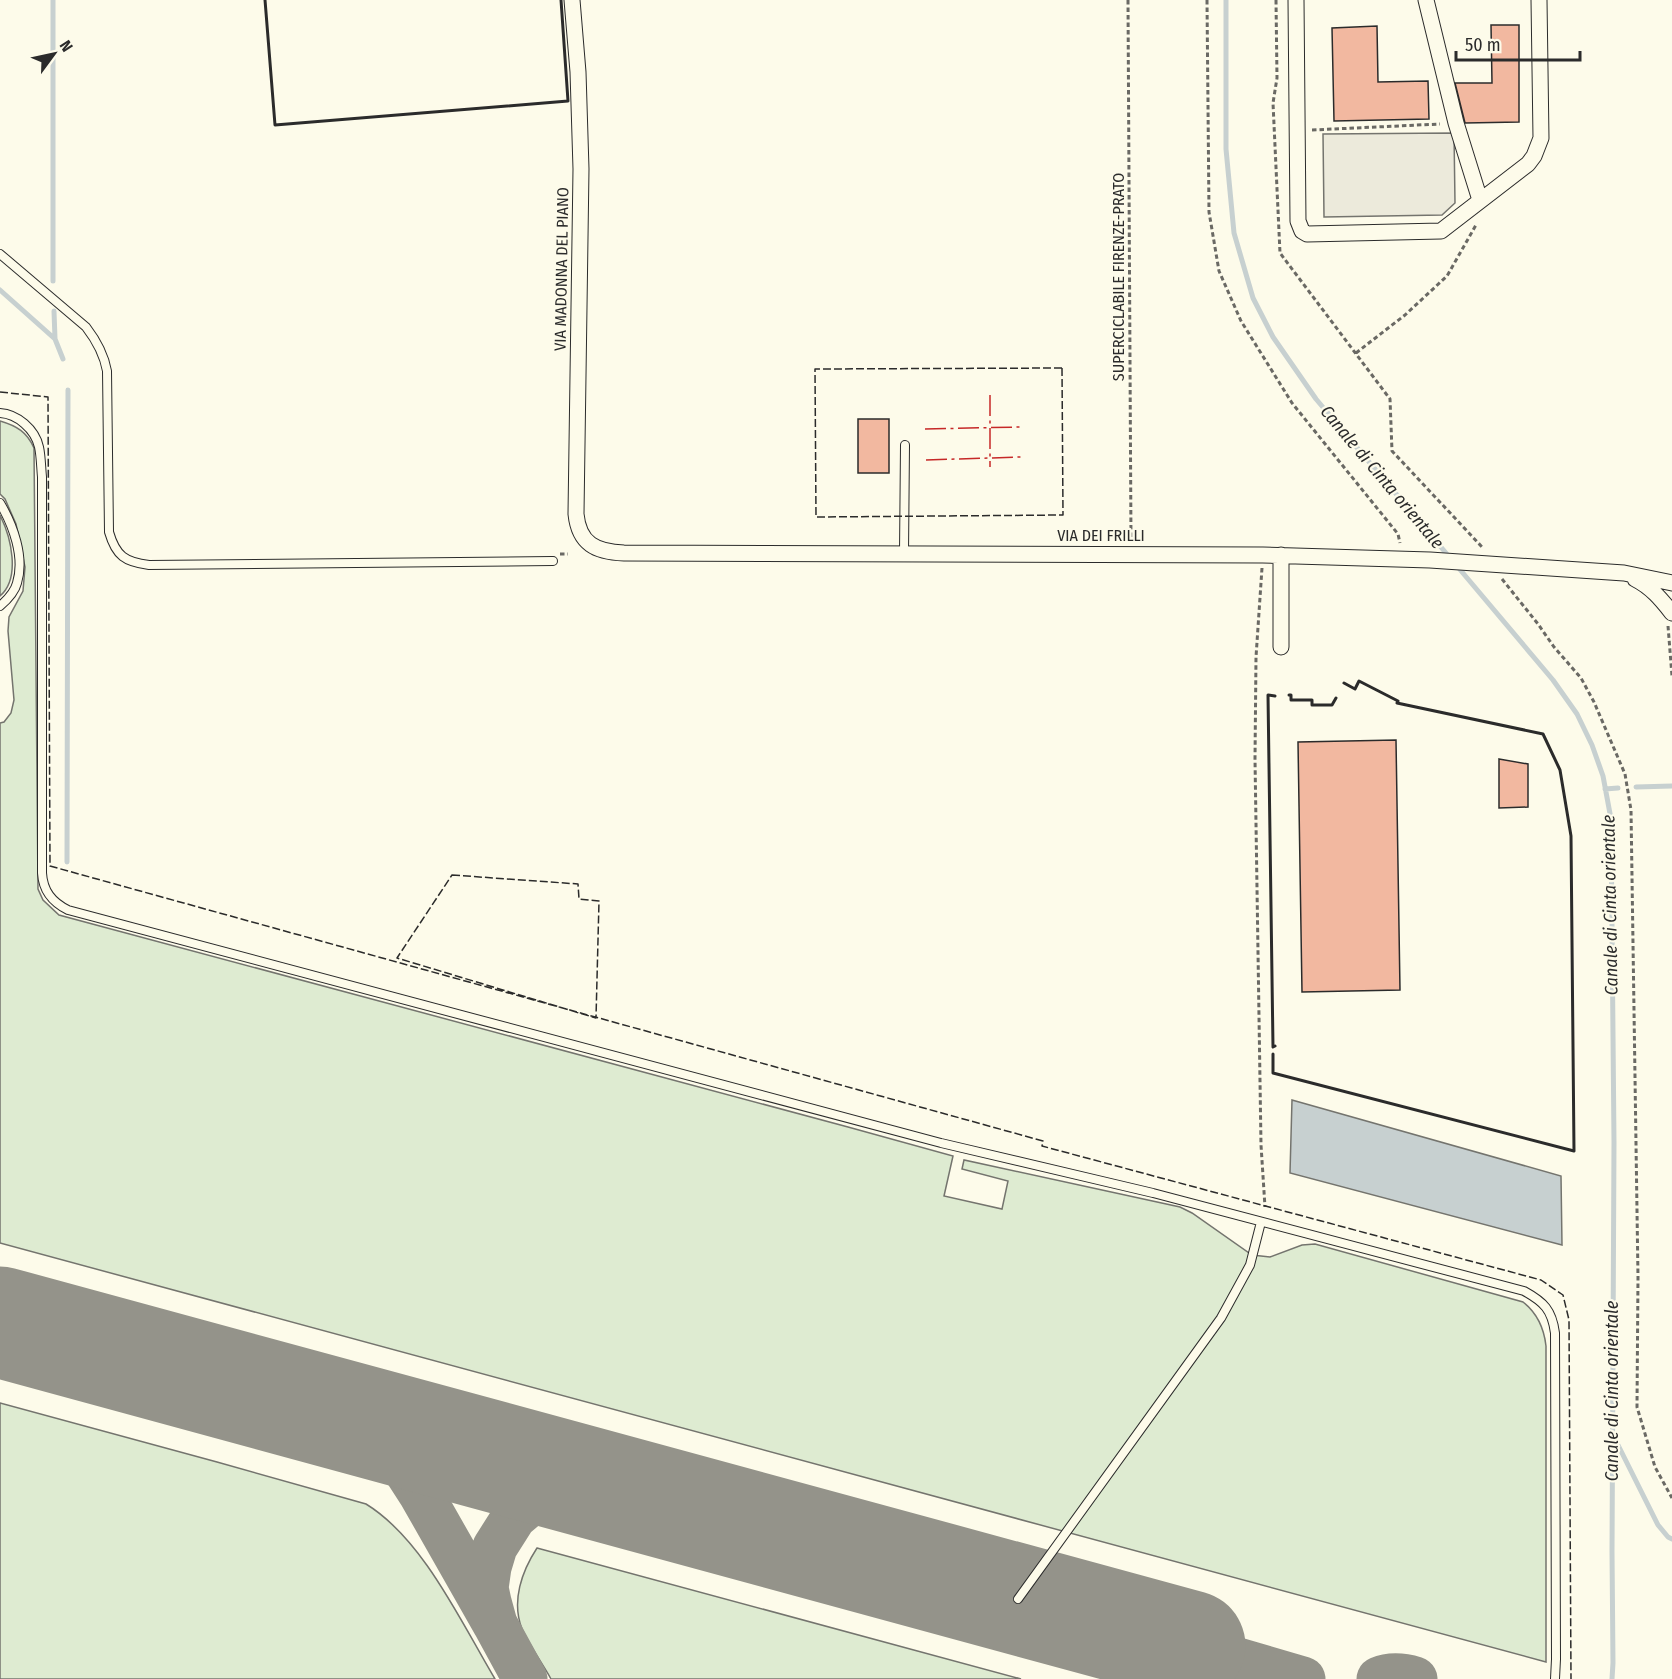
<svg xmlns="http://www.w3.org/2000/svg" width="1672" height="1679" viewBox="0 0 1672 1679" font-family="'Fira Sans Condensed',sans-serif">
	<rect width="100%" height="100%" fill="#fdfbea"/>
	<path fill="#deebd1" stroke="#74746e" stroke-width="1.5" d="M0,421C17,426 27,432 34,448L38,889L43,900L59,915L848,1127L953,1156L944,1196L1002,1209L1008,1181L962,1169L964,1160L1180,1207L1192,1213L1252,1255L1270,1257L1302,1245L1315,1244L1523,1302C1537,1313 1544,1328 1546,1346V1662L0,1243V723L4,722L11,713L14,700L8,631L9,617L23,591L25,567L16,524L5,499L0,494Z
		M0,515C11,537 21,578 0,596Z
		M0,1403L217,1462L366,1504C423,1539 461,1622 495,1679H0Z
		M537,1548L1021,1679H551C542,1663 530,1646 522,1629C511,1601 522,1571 537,1548Z"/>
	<path fill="#eceadb" stroke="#74746e" stroke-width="1.5" d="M1454,133L1455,203L1442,215L1324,217L1323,134Z"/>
	<path fill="#c7d0d0" stroke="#74746e" stroke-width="1.5" d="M1292,1100L1561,1176L1562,1245L1290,1173Z"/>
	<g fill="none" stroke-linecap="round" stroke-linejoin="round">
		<path stroke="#c7d0d0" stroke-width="5" d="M53,0V281
			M1226,0V149L1234,233L1253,298L1273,337L1316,399L1451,559
			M0,290L55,339
			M54,311L55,339L63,359
			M1457,566L1553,680L1577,714L1592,745L1603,776L1611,819L1614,1142L1612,1552L1613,1663L1612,1679
			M1636,787L1672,786
			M1605,789L1618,788
			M67,862L68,390
			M1614,1437L1658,1525L1668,1537L1672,1539"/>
		<path stroke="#94938a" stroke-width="45" d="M288,1401L360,1430L384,1447L401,1463L421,1494L495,1624
			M1117,1626L1166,1643L1196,1658L1209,1673
			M1190,1646L1303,1679
			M525,1679L495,1624L489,1602L486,1588L489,1567L495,1547L514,1517L533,1501L552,1492L594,1484
			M1379,1679C1391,1674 1402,1675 1415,1679"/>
		<path stroke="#94938a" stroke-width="111" d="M0,1322L1190,1646"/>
	</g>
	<path fill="#f2b8a0" stroke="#2b2b2b" stroke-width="1.5" d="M1491,25H1519V122L1465,123L1455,83H1492Z
		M1377,26L1378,82L1428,81L1429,119L1334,121L1332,28Z
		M858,419H889V473H858Z
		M1396,740L1400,990L1302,992L1298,742Z
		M1499,759L1528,764V807L1499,808Z"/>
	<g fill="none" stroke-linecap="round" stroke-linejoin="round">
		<g stroke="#2b2b2b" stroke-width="10">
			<path id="lane" d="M0,254L86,327C96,340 104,354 107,371L109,532C116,556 125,562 149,565L553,561
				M0,413C17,414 35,429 39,447C41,456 41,467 42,477V873C43,891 52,902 68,910L941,1143L1153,1193L1524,1291C1544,1302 1552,1310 1555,1333L1556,1659L1555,1679
				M0,503C13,525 25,557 17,583C15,591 7,600 0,606
				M904,553L905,445
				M1018,1599L1221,1318L1250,1265L1261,1222"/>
		</g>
		<g stroke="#2b2b2b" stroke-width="17">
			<path id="street" d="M572,0L578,72L581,169L576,514C579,544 596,552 624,553L1263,555L1430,560L1624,573L1672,583
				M1296,0L1298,221L1302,231L1307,234L1441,231L1528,164L1534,156L1541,138L1539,0
				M1426,0L1456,123L1480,200
				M1281,555V647
				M1635,579C1651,587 1661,599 1672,613"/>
		</g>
		<path stroke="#6a6964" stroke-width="3" stroke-dasharray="4.5 3" stroke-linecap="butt" d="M1128,0L1131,541
			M1207,0L1209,212L1219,271L1241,321L1292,403L1398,534L1400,543
			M1276,0L1277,78L1273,103L1280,253L1390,399L1392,451L1483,548
			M1312,130L1440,124
			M1356,353L1405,315L1447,276L1476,225
			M560,554H568
			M1262,568L1256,657L1255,759L1261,1145L1265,1207
			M1502,579L1538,624L1554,647L1581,678L1594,702L1625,774L1631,810L1638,1277L1637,1407L1655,1467L1672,1498
			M1668,626L1672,676"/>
		<use href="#lane" stroke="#fdfbea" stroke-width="8"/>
		<use href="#street" stroke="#fdfbea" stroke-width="15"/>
		<path stroke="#2b2b2b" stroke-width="1.5" stroke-dasharray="8 3" stroke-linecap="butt" d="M1062,368L1063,515L816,517L815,369Z
			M0,392L48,397L50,866L1043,1141L1042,1146L1541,1280L1563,1295L1569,1320L1571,1679
			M452,875L578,884L579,899L599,901L596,1018L397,958Z"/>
		<path stroke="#2b2b2b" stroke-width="3" d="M265,0L275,125L568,101L561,0
			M1289,695H1291V700H1312V705H1332L1336,698
			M1275,1046L1273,1047L1268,695L1275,696
			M1273,1054V1073L1574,1151L1571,836L1560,770L1543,734L1397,703L1398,701L1359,681L1355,689L1344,683"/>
		<path stroke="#c62828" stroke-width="1.5" stroke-dasharray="21 4.5 3 4.5" stroke-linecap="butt" d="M990,395V467
			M925,429L1020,427
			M926,460L1021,457"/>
	</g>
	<g text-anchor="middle" stroke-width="4.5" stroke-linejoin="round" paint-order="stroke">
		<g font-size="16" fill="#2b2b2b" stroke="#fdfbea">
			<text transform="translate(561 269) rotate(-89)" y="6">VIA MADONNA DEL PIANO</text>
			<text transform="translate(1118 277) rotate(-90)" y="6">SUPERCICLABILE FIRENZE-PRATO</text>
			<text x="1101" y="541">VIA DEI FRILLI</text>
		</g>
		<g font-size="18" font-style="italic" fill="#2b2b2b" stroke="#fdfbea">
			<text transform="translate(1382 477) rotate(50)" y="6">Canale di Cinta orientale</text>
			<text transform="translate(1610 905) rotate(-91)" y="6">Canale di Cinta orientale</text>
			<text transform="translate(1612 1391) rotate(-90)" y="6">Canale di Cinta orientale</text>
		</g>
	</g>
	<g transform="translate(54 54) rotate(57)" stroke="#fdfbea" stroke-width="4.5" paint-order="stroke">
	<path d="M0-4.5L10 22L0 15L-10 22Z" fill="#2b2b2b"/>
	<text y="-9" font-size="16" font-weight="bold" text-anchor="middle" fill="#2b2b2b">N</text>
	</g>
	<path d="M1456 51v9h124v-9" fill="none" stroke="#2b2b2b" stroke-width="3"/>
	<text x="1465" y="51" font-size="18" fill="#2b2b2b" stroke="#fdfbea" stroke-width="4.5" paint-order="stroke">50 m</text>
</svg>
